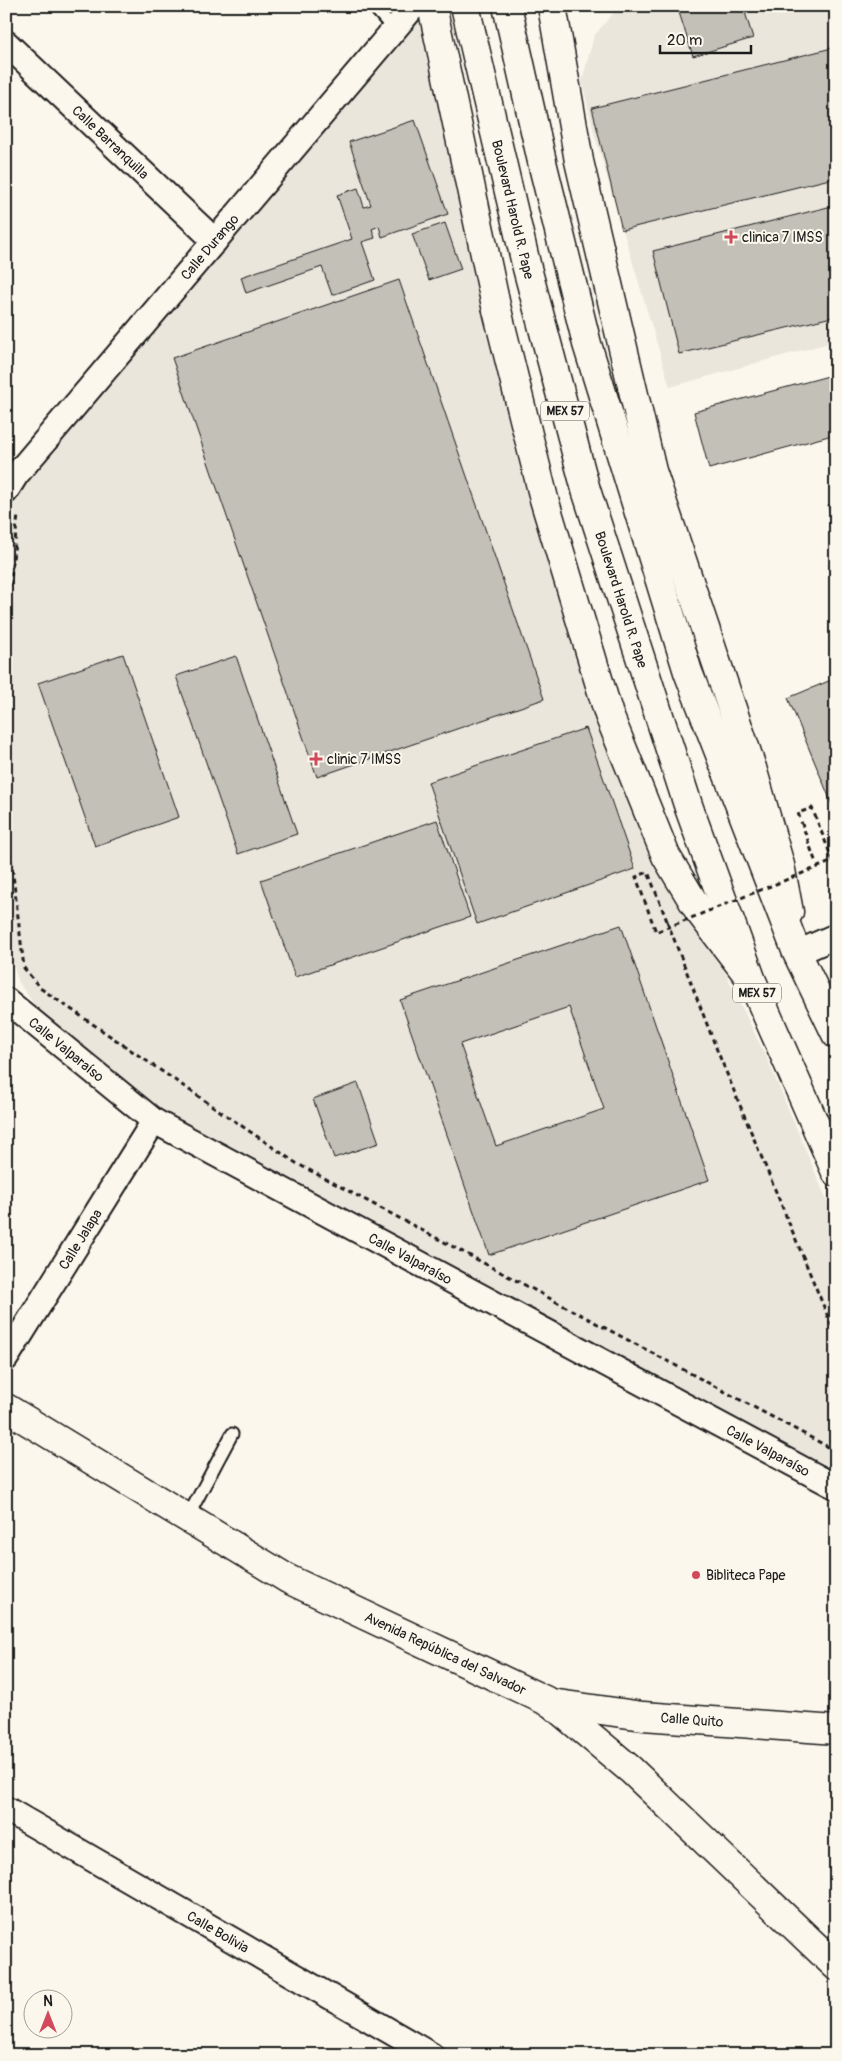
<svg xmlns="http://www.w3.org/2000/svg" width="842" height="2061" viewBox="0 0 842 2061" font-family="Pangolin,sans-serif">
	<rect width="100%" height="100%" fill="#fbf7ec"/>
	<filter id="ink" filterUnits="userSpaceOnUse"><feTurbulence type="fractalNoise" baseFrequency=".02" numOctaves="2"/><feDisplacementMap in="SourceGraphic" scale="10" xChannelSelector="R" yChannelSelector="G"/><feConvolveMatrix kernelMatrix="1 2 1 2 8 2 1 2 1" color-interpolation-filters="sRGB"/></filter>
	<g filter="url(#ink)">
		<path fill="#eae6dc" d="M430,6L581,623L708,937L769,1063L836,1222V1478L223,1148L157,1108L109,1074L45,1021L18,981L6,938L7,511L13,496L78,413L259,208Z
			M619,6H836V341L670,387L594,133L582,81L594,36Z"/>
		<path fill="#c3c0b8" stroke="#1c1c1c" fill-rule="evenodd" d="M677,6H743L753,38L693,56Z
			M836,47V185L834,178L622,230L592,108Z
			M415,120L448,214L382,237L379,226L372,229L375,238L362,242L375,280L332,295L322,267L246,293L241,277L352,239L337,195L358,188L364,207L371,205L349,142Z
			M836,205V316L679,354L653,251Z
			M445,223L461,269L429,280L412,234Z
			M399,280L544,699L317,777L172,358Z
			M836,374V434L709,469L694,412Z
			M836,504V537L828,505Z
			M123,654L179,817L95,846L38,683Z
			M236,656L297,834L238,854L176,676Z
			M836,678V803L832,804L788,698Z
			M586,728L635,869L477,924L428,782Z
			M437,820L470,917L295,977L261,880Z
			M621,925L709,1180L489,1255L400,1000ZM569,1007L604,1109L496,1146L460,1044Z
			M358,1083L379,1143L334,1158L313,1099Z"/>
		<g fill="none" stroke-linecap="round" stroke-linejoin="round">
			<g stroke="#1c1c1c" stroke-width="15">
				<path id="service" d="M373,6L394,30
					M187,1518L232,1434"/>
			</g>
			<g stroke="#1c1c1c" stroke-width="28">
				<g id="minor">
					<path id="s1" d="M6,43L215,241"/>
					<path id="s2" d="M6,491L16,475L414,6"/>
					<path d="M797,953L836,936"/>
					<path id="s3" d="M6,1000L154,1121L836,1487"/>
					<path id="s4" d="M6,1358L154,1121"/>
					<path id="s5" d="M6,1809L431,2055"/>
				</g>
			</g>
			<g stroke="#1c1c1c" stroke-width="31">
				<g id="tertiary">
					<path d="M432,6L496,306L544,499L609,715L666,856L699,911L747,974"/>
					<path d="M552,6L579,161L652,471L752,768L780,865L789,912"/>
					<path id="s6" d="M6,1408L288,1579L551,1703L631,1770L836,1966"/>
					<path id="s7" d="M551,1703L643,1716L836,1730"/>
				</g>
			</g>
			<g stroke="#1c1c1c" stroke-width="31">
				<g id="trunk">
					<path id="s8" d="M465,6L527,268L586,490L689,808L752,981L836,1172"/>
					<path d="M507,6L543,166L587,344L688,672L797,953L836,1034"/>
				</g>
			</g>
			<path stroke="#1c1c1c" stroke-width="3" stroke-dasharray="5 4" stroke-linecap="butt" d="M6,621L18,515
				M6,815L24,968L40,988L296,1163L836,1451
				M667,921L717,1050L836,1336"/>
			<use href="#service" stroke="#fbf7ec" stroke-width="11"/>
			<use href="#minor" stroke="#fbf7ec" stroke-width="24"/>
			<use href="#tertiary" stroke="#fbf7ec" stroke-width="28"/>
			<use href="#trunk" stroke="#fbf7ec" stroke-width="28"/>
			<path stroke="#1c1c1c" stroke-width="3" stroke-dasharray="5 4" stroke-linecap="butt" d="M667,921L648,872L636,877L656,932L833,861L812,808L798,813L816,863"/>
		</g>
	</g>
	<g fill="#d1495b" stroke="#fbf7ec" stroke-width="2">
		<path d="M728.5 229.5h5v5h5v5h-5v5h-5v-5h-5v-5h5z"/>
		<path d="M313.5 751.5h5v5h5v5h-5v5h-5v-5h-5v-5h5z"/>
		<circle cx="696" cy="1575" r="5"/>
	</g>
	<g text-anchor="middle" stroke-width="4" stroke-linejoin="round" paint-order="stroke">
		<g fill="#fbf7ec" stroke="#5f5e5a" stroke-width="1">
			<rect x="541" y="401.5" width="48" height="19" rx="4"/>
			<rect x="733" y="983.5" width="48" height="19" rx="4"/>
		</g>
		<g font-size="12" font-weight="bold" fill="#1c1c1c">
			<text x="565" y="415">MEX 57</text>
			<text x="757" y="997">MEX 57</text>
		</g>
		<g font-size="14" fill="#1c1c1c" stroke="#fbf7ec">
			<text dy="5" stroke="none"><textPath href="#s1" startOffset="144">Calle Barranquilla</textPath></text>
			<text dy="5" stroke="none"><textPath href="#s8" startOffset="209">Boulevard Harold R. Pape</textPath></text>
			<text dy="5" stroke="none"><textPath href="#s2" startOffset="318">Calle Durango</textPath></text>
			<text dy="5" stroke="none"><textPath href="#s8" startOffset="614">Boulevard Harold R. Pape</textPath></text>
			<text dy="5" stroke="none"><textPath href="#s3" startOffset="78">Calle Valparaíso</textPath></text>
			<text dy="5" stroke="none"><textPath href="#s4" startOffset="140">Calle Jalapa</textPath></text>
			<text dy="5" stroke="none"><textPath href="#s3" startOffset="482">Calle Valparaíso</textPath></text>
			<text dy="5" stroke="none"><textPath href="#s3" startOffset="888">Calle Valparaíso</textPath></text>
			<text dy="5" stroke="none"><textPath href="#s6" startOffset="504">Avenida República del Salvador</textPath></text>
			<text dy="5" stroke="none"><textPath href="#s7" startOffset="142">Calle Quito</textPath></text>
			<text dy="5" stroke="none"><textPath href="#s5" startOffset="245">Calle Bolivia</textPath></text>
		</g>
		<g font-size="14" fill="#1c1c1c" stroke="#fbf7ec" text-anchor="start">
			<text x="742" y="242">clinica 7 IMSS</text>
			<text x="327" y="764">clinic 7 IMSS</text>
			<text x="706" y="1580">Bibliteca Pape</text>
		</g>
	</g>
	<rect width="842" height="2061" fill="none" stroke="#fbf7ec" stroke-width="25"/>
	<rect x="12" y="12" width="817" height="2036" fill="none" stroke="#1c1c1c" stroke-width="2" filter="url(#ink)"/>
	<g transform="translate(48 2014)"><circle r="24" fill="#fbf7ec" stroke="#a29f99"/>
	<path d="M0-4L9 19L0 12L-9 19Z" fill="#d1495b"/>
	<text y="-8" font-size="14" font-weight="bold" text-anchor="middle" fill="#1c1c1c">N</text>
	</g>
	<path d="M660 45v8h91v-8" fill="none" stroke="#1c1c1c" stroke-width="2.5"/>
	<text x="667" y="45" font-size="15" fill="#1c1c1c" stroke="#fbf7ec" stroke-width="4" paint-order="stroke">20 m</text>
</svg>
